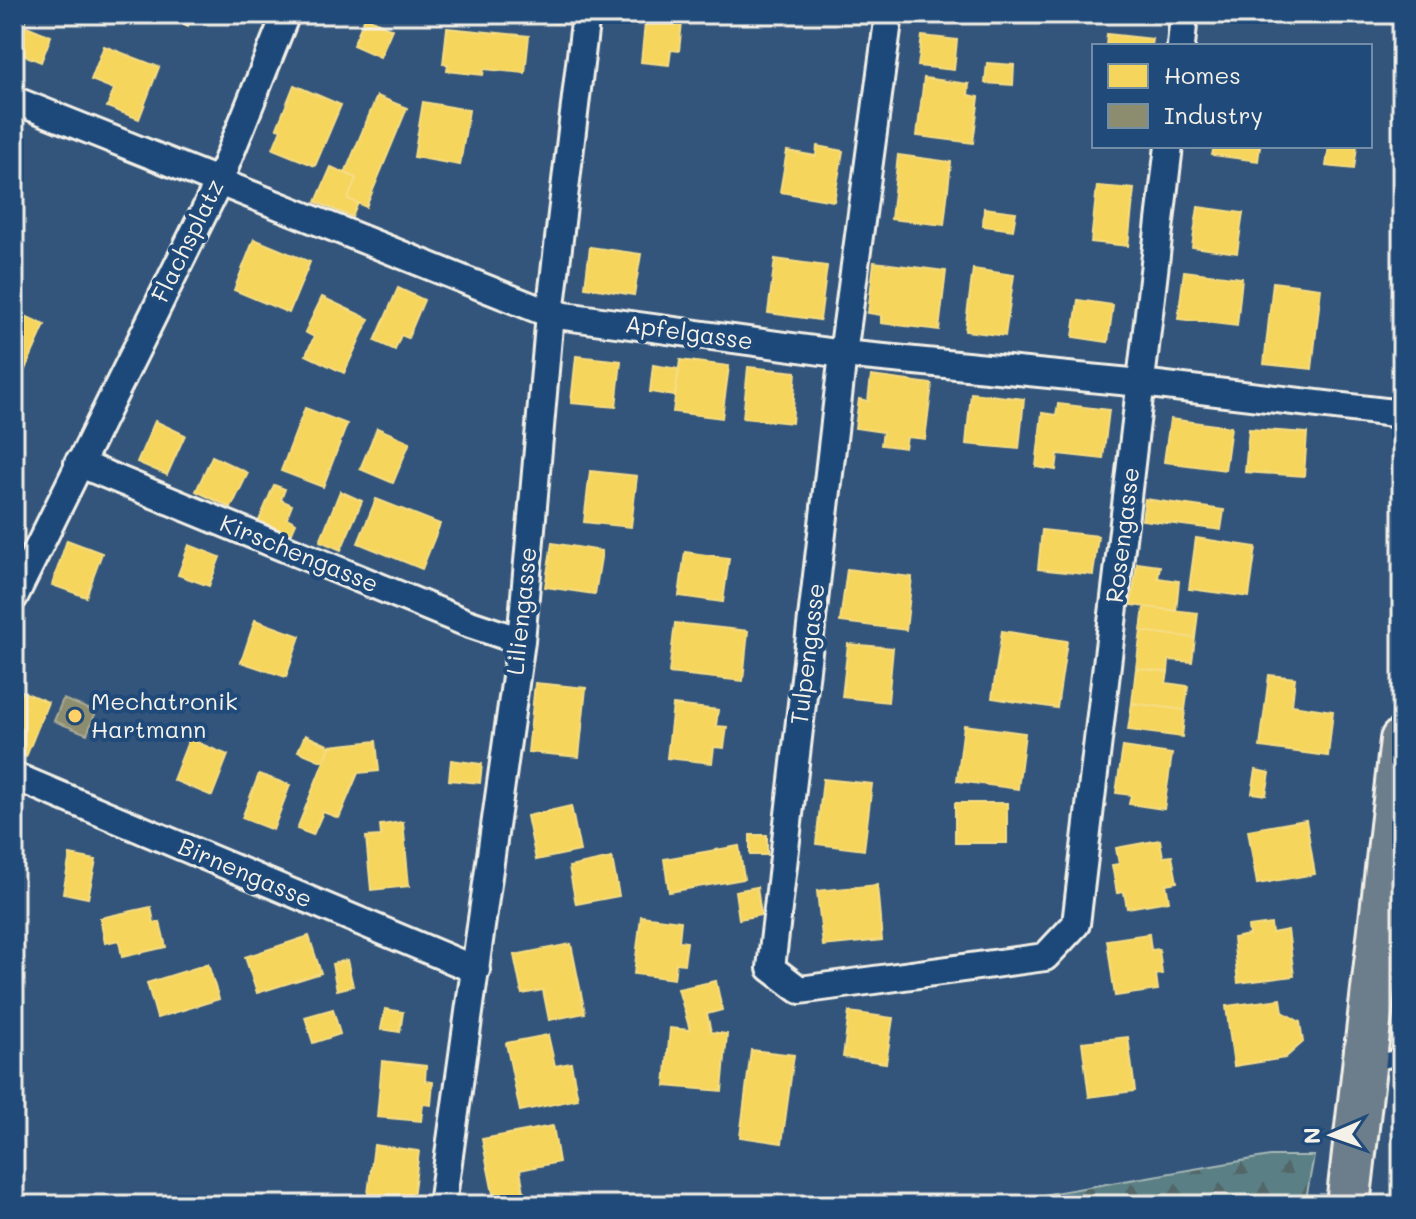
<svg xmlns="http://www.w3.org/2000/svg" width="1416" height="1219" viewBox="0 0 1416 1219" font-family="Mali,sans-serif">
	<defs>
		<pattern id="forest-firs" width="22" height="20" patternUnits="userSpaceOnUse" patternTransform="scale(2)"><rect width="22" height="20" fill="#5a7f84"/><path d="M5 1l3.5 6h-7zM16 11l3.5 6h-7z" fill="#526668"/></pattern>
	</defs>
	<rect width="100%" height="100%" fill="#33557c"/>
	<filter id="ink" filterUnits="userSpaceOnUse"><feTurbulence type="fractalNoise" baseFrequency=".0125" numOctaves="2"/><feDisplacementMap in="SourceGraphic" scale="16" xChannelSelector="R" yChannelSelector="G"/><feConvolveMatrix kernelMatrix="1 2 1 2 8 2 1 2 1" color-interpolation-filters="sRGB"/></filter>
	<g filter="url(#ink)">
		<path fill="url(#forest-firs)" stroke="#a7b8b6" stroke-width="2" d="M1270,1156H1314L1305,1204L984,1205Z"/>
		<path fill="#f6d55c" stroke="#f5dd86" stroke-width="2" d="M14,14H28L24,25L51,36L41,62L14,51Z
			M160,14H193L188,26Z
			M507,14H559L558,23L506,18Z
			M646,14H673L672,21L682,22L679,51L671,50L669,65L641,62Z
			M365,17L392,29L380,57L353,45Z
			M447,28L529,36L525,73L484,69L483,75L447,71L448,64H443Z
			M1107,34L1152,39L1151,46H1106Z
			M922,36L957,40L954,70L918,66Z
			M104,46L159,67L139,119L107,107L114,89L91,80Z
			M987,63L1014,65L1013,85L985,83Z
			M924,78L969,84L968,95L979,97L973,143L917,136Z
			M294,85L341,105L315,166L273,149L281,129L277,128Z
			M377,96L407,108L366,207L348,199L356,178L345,173Z
			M423,102L469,110L460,165L414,157Z
			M817,146L843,151L834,201L780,192L787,151L816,156Z
			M1214,146H1260L1258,161L1212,155Z
			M1329,146H1357L1354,169L1326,166Z
			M898,155L951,162L944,225L891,219Z
			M331,167L356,178L348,199L358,203L352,217L316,202Z
			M1097,186L1134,189L1128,246L1091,242Z
			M1198,207L1243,213L1237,253L1192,247Z
			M984,208L1016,212L1013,230L983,226Z
			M254,239L310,262L289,313L234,290Z
			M590,247L641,254L634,295L585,287Z
			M775,259L827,266L820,320L768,313Z
			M874,262L946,271L939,330L881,323V315L868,313Z
			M973,269L1014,275L1005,336L965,331Z
			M1184,271L1242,278L1237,326L1178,319Z
			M1273,282L1321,288L1312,369L1264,364Z
			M398,288L424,300L408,338L401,335L395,350L375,341Z
			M322,297L369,319L344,373L306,355L314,337L305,332Z
			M1078,300L1113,305L1108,342L1073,337Z
			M14,311L45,325L23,374L14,370Z
			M576,356L621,361L616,407L571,403Z
			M680,360L729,366L722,418L673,412Z
			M653,365L679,369L675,396L650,392Z
			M748,367L796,372L792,423L743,418Z
			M871,376L932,384L925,439L907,437L905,448L881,445L883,432L855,428L859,399L868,401Z
			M971,393L1024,399L1019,449L966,444Z
			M1058,404L1109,410L1103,459L1058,454L1056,470L1036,467L1042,413L1056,415Z
			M305,408L347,424L323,487L281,471Z
			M1170,419L1231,427L1225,470L1164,462Z
			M155,421L185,435L167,475L137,462Z
			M377,428L410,442L393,483L360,469Z
			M1249,429L1307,433L1304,476L1245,472Z
			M212,456L248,473L231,508L196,491Z
			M590,471L637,476L631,527L584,522Z
			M274,485L285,489L281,500L292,505L287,518L296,523L290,537L258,523Z
			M340,491L362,501L341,550L320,541Z
			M376,499L440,524L422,569L358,543Z
			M1145,499L1224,510L1221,530L1142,520Z
			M1042,530L1098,536L1093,575L1038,569Z
			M1196,538L1256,547L1249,597L1189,589Z
			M67,540L102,553L86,597L52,585Z
			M552,543L602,551L595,594L545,587Z
			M189,545L220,557L209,586L178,575Z
			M685,552L729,558L723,602L679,596Z
			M1137,563L1160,566L1158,578L1179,581L1176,611L1131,605Z
			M847,569L912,577L906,630L840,622Z
			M1144,607L1198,613L1195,638L1141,631Z
			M255,620L300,636L286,677L241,662Z
			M675,623L748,631L743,681L669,673Z
			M1002,631L1067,641L1057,708L992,698Z
			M1141,631L1195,638L1192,662L1169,660L1168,672L1136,668Z
			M848,644L893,648L888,702L842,697Z
			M1136,668L1168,672L1166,683L1188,686L1185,710L1132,703Z
			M1269,675L1295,678L1292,705L1333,711L1328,756L1260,747Z
			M535,683L586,688L579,757L528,752Z
			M14,688L48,702L26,757L14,752Z
			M1132,703L1185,710L1182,737L1128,730Z
			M673,705L718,710L716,726L727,727L724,748L714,747L712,763L667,758Z
			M964,725L1025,733L1018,789L957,781Z
			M305,735L330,746L324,762L298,751Z
			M189,739L228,755L212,796L173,780Z
			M376,741L379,771L358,773L339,818L323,812L313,835L297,829L330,746Z
			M1123,747L1172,754L1164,809L1129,804L1131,795L1116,793Z
			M451,760L482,764L480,783L449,780Z
			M1256,770L1270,773L1266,795L1252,793Z
			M259,774L290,785L273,830L242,818Z
			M823,779L872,784L864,850L816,844Z
			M955,803H1007V843H955Z
			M571,806L580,851L536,860L527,816Z
			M1306,820L1315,874L1257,884L1248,830Z
			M403,822L409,886L371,890L366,837L381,836L380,825Z
			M750,835H767V855H750Z
			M1160,840L1163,857L1172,856L1177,882L1166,884L1169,901L1127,908L1124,892L1117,893L1112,865L1119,864L1116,848Z
			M739,846L744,879L669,892L664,859Z
			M70,855L96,860L88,898L63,893Z
			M612,858L619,896L576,904L569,867Z
			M877,885L882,940L823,946L817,891Z
			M757,887L761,915L739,919L735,891Z
			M151,907L154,923L160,922L166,947L122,957L119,940L105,943L100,918Z
			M641,916L681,921L679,941L687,942L684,964L676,963L674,979L634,974Z
			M1271,924L1272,933L1288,930L1294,976L1238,983L1233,938L1249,935L1248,927Z
			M1149,934L1151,950L1159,949L1162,974L1156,975L1158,990L1115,996L1107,940Z
			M309,936L321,973L257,993L245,957Z
			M571,944L585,1013L549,1020L543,990L522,994L514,955Z
			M347,960L353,986L337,990L332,964Z
			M208,964L219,999L157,1018L147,983Z
			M716,981L722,1010L707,1014L711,1032L727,1034L722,1091L665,1086L670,1028L690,1030L678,989Z
			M1281,999L1283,1012L1300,1022L1303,1042L1285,1058L1234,1066L1226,1006Z
			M333,1009L340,1034L313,1043L305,1017Z
			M385,1009L403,1012L400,1032L381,1029Z
			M849,1012L893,1018L886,1063L843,1057Z
			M548,1035L555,1066L571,1063L578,1099L520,1111L506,1043Z
			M1128,1037L1135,1091L1089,1097L1082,1042Z
			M751,1050L794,1055L782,1143L740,1137Z
			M382,1061L426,1066L425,1081L433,1082L431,1105L423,1104L421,1121L377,1117Z
			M553,1126L559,1162L520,1170L524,1192L494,1198L482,1139Z
			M374,1145L419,1151L412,1205L367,1202Z"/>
		<path fill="#8c8c6e" stroke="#abaa93" stroke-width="2" d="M63,699L96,712L87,734L54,721Z"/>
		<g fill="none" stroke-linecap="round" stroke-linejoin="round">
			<g stroke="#f4f1e8" stroke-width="20">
				<path id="lane" d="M1368,1065L1402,1056"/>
			</g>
			<g stroke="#f4f1e8" stroke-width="32">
				<path id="street" d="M889,14L843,354L771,968L800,990L1045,957L1076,924L1169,146
					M1181,46L1184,14
					M14,100L550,314L843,354L1141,383L1402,414
					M78,463L467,623L521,641
					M14,597L218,184L286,14
					M14,776L476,970
					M442,1205L521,641L550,314L586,14"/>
			</g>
			<g stroke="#f4f1e8" stroke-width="48">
				<path id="primary" d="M1348,1205L1402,740"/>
			</g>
			<use href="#lane" stroke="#1f4a7a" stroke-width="14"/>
			<use href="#street" stroke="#1f4a7a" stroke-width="26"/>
			<use href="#primary" stroke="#6c7d8c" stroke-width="42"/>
		</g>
	</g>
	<circle fill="#ffd166" stroke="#1f4a7a" stroke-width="3" cx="75" cy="716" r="8"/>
	<g text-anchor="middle" stroke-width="8" stroke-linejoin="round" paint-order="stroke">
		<g font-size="24" fill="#f4f1e8" stroke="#1f4a7a">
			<text transform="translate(188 241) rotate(-64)" y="8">Flachsplatz</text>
			<text transform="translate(689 333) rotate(8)" y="8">Apfelgasse</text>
			<text transform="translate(1123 535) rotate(-83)" y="8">Rosengasse</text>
			<text transform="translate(299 554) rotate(22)" y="8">Kirschengasse</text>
			<text transform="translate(522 611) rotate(-84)" y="8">Liliengasse</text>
			<text transform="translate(808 654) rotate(-83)" y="8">Tulpengasse</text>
			<text transform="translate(245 873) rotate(23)" y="8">Birnengasse</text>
		</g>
		<g font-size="24" fill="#f4f1e8" stroke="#1f4a7a" text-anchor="start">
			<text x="91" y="710">Mechatronik<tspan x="91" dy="28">Hartmann</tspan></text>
		</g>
	</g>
	<rect width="1416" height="1219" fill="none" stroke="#1f4a7a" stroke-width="48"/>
	<rect x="24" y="24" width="1368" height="1171" fill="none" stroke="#f4f1e8" stroke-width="3" filter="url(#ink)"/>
	<rect x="1092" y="44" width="280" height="104" fill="#1f4a7a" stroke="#748da6" stroke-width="2"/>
	<rect x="1108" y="64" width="40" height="24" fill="#f6d55c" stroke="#748da6" stroke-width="2"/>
	<text x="1164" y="84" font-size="24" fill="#f4f1e8">Homes</text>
	<rect x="1108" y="104" width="40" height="24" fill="#8c8c6e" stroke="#748da6" stroke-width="2"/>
	<text x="1164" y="124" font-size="24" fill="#f4f1e8">Industry</text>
	<g transform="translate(1332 1135) rotate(268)" stroke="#1f4a7a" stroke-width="6" paint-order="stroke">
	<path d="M0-6L14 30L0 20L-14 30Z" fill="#f4f1e8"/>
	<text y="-12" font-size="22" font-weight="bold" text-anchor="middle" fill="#f4f1e8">N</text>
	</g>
</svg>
